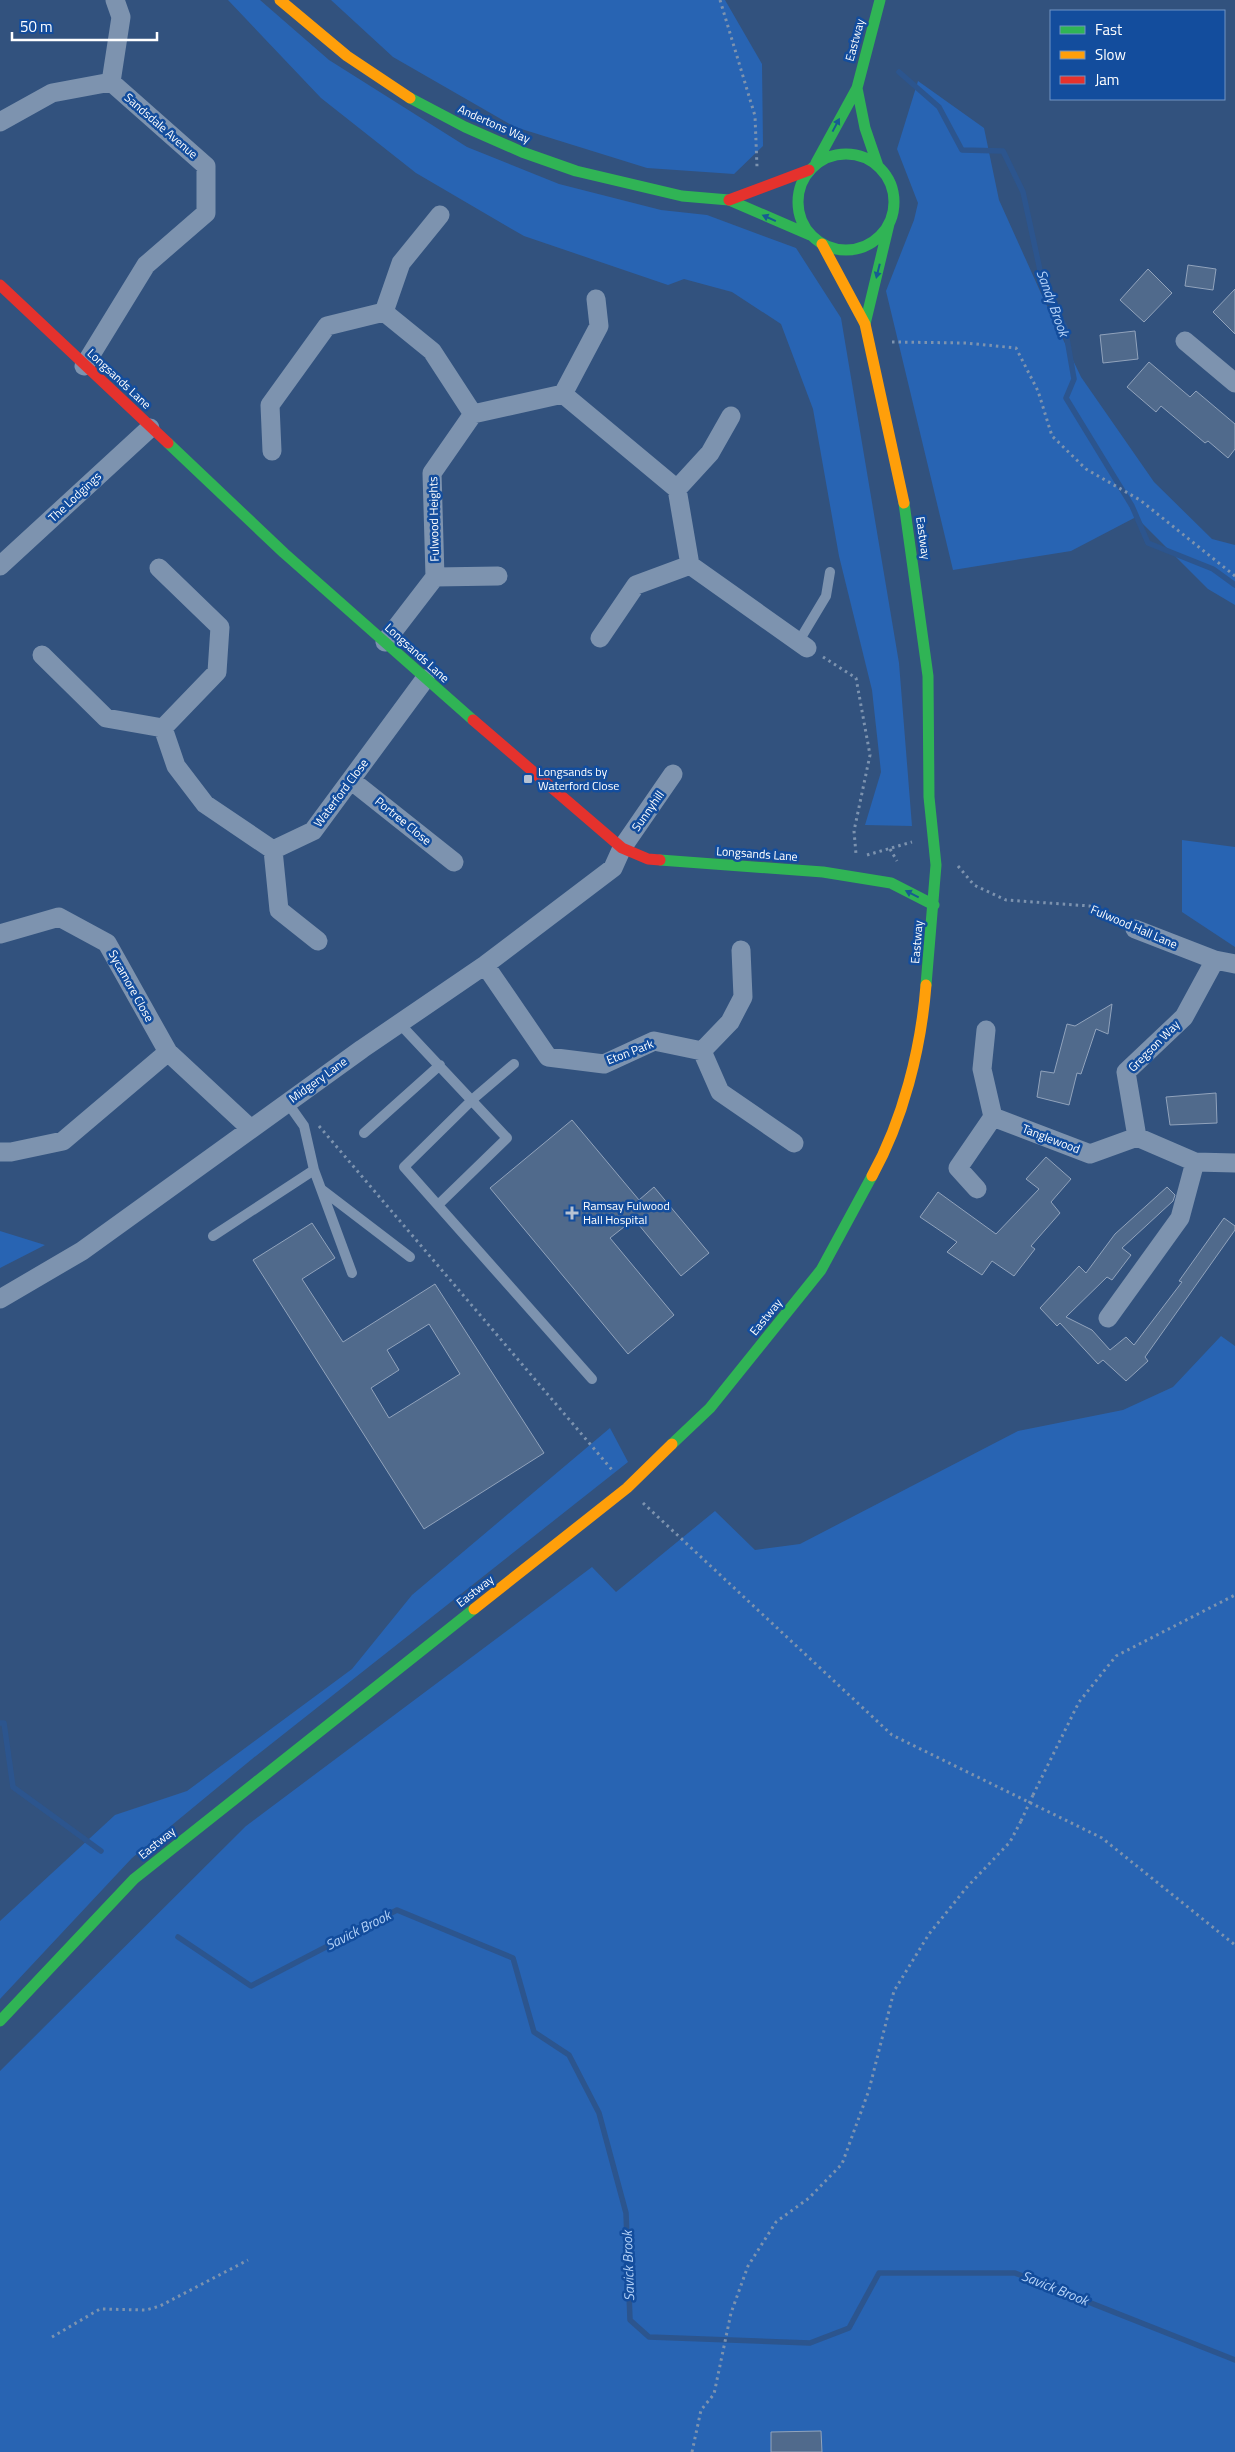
<svg xmlns="http://www.w3.org/2000/svg" width="1235" height="2452" viewBox="0 0 1235 2452" font-family="'Titillium Web',sans-serif">
	<rect width="100%" height="100%" fill="#32527e"/>
	<path fill="#2864b3" d="M228,0H260L329,60L467,147L559,184L661,210L707,215L796,248L841,318L899,663L912,826L865,825L881,772L872,690L839,556L813,409L781,324L732,292L684,279L668,285L524,236L510,228L416,173L321,98Z
		M331,0H725L762,64L763,146L734,174L647,168L515,127L393,57Z
		M918,81L984,128L999,200L1040,291L1081,377L1154,482L1212,539L1235,545V605L1208,589L1136,517L1071,551L953,570L886,291L914,220L918,203L897,149Z
		M1182,840L1235,847V947L1182,912Z
		M0,1231L45,1245L0,1268Z
		M1221,1336L1235,1346V2452H0V2071L246,1826L592,1567L616,1592L715,1511L755,1550L800,1544L1018,1431L1123,1410L1173,1387Z
		M610,1428L628,1462L252,1759L132,1858L0,1999V1921L115,1815L187,1791L352,1669L412,1595Z"/>
	<g fill="none" stroke-linecap="round" stroke-linejoin="round">
		<path stroke="#2c558e" stroke-width="5.5" d="M899,72L939,107L962,150L1003,151L1023,192L1043,284L1065,327L1074,379L1066,398L1132,506L1148,543L1213,569L1235,585
			M0,1723H4L13,1787L101,1851
			M178,1937L251,1986L397,1910L513,1958L534,2032L569,2055L599,2113L626,2213L630,2320L649,2337L810,2343L849,2328L879,2273H1015L1235,2360"/>
	</g>
	<path fill="#506a8c" stroke="#91a3bc" fill-rule="evenodd" d="M1188,265L1216,269L1213,290L1185,286Z
		M1148,269L1172,293L1144,322L1120,300Z
		M1235,289V334L1213,312Z
		M1135,331L1138,359L1103,363L1100,335Z
		M1149,362L1190,397L1196,391L1235,424V449L1228,458L1208,441L1205,443L1161,406L1156,412L1127,387Z
		M1112,1004L1108,1034L1096,1029L1081,1074L1077,1073L1069,1105L1037,1097L1041,1071L1054,1073L1067,1024L1075,1026Z
		M1216,1093L1217,1123L1170,1125L1166,1097Z
		M572,1120L639,1200L654,1187L709,1253L681,1276L634,1219L610,1238L674,1315L628,1354L490,1188Z
		M1046,1157L1071,1179L1051,1202L1060,1213L1031,1246L1035,1249L1014,1276L992,1261L982,1275L947,1252L957,1242L920,1217L938,1192L996,1234L1039,1189L1026,1179Z
		M1167,1187L1175,1195L1173,1201L1122,1248L1131,1255L1112,1280L1107,1277L1066,1317L1092,1330L1110,1350L1126,1337L1134,1345L1182,1282L1179,1281L1224,1218L1235,1226V1230L1145,1357L1148,1361L1126,1381L1103,1360L1098,1364L1060,1323L1057,1326L1040,1308L1079,1266L1086,1273L1115,1234Z
		M312,1223L335,1258L302,1279L343,1342L435,1284L544,1453L424,1529L253,1260ZM429,1324L460,1374L389,1418L371,1388L399,1370L387,1350Z
		M821,2431L822,2452H771V2432Z"/>
	<g fill="none" stroke-linecap="round" stroke-linejoin="round">
		<path stroke="#7d93af" stroke-width="3" stroke-dasharray="2.5 4" stroke-linecap="butt" d="M720,0L755,116L757,167
			M892,342L966,343L1016,348L1038,391L1052,436L1086,469L1140,500L1235,576
			M823,657L856,678L870,755L854,831L856,854
			M890,849L897,861
			M867,855L912,842
			M958,866L974,885L1006,900L1090,906L1119,921
			M319,1126L613,1471
			M643,1503L892,1735L1102,1838L1235,1945
			M1033,1795L1079,1702L1116,1656L1235,1595
			M52,2337L100,2309L146,2310L160,2306L248,2260
			M692,2452L701,2410L714,2394L731,2313L748,2266L776,2222L809,2198L842,2164L869,2090L894,1991L929,1934L967,1887L1010,1842L1021,1821"/>
		<path stroke="#7d93af" stroke-width="10" d="M799,641L826,596L830,572
			M399,1023L507,1138L438,1205
			M514,1064L473,1099L404,1167L592,1379
			M287,1102L304,1126L314,1170L352,1273
			M364,1133L440,1065
			M321,1189L410,1257
			M213,1236L314,1170"/>
		<path stroke="#7d93af" stroke-width="19" d="M111,82L121,17L115,0
			M0,122L52,93L111,82L206,166V213L146,265L84,366
			M384,312L401,263L440,215
			M1185,341L1235,383
			M563,394L599,326L596,299
			M272,451L270,405L327,326L384,312L432,351L473,414
			M677,489L710,453L731,416
			M0,566L150,428
			M159,568L220,627L217,672L163,728
			M435,577L498,576
			M600,638L636,585L690,565
			M385,642L435,577L432,473L473,414L563,394L677,489L690,565L807,648
			M42,655L106,718L163,728
			M163,728L176,766L205,804L273,850L313,831L425,679
			M352,781L454,862
			M273,850L279,910L318,941
			M1135,929L1215,960L1235,964
			M0,934L59,917L107,943L168,1052L251,1129
			M1215,960L1184,1017L1126,1072L1137,1137L1195,1162L1235,1163
			M485,965L548,1057L604,1064L654,1041L702,1051L720,1092L794,1143
			M986,1030L982,1069L993,1117L1090,1154L1137,1137
			M702,1051L730,1022L743,997L741,950
			M0,1152H11L63,1141L168,1052
			M977,1189L958,1168L993,1117
			M0,1299L82,1251L362,1049L485,965L613,868L622,848L673,774
			M1108,1318L1180,1218L1195,1162"/>
		<path stroke="#30b455" stroke-width="11" d="M857,88L865,128L878,166
			M410,98L465,127L522,152L576,171L682,196L729,200L810,235
			M798 202a48 48 0 1 1 96 0a48 48 0 1 1-96 0Z
			M816,163L857,88L880,0
			M865,324L889,224
			M168,443L284,553L473,720
			M904,503L928,676L929,797L936,865L926,985
			M660,860L823,872L891,883L934,905
			M672,1444L710,1408L821,1270L872,1176
			M0,2021L134,1879L474,1609"/>
		<path stroke="#ff9f0a" stroke-width="11" d="M280,0L347,56L410,98
			M822,244L865,324L904,503
			M872,1176C903,1120 921,1049 926,985
			M474,1609L627,1488L672,1444"/>
		<path stroke="#e5322d" stroke-width="11" d="M729,200L809,170
			M0,285L168,443
			M473,720L622,848L648,859L660,860"/>
		<path stroke="#7d93af" stroke-width="3" stroke-dasharray="2.5 4" stroke-linecap="butt" d="M1021,1821L1033,1795"/>
	</g>
	<defs><path id="oneway-solid" d="M-6-.8H1V-3.2L6.5 0L1 3.2V.8H-6Z" transform="scale(1.25)"/></defs>
	<g fill="#175c92">
		<use href="#oneway-solid" transform="translate(836 125) rotate(-62)"/>
		<use href="#oneway-solid" transform="translate(769 218) rotate(-156)"/>
		<use href="#oneway-solid" transform="translate(878 271) rotate(104)"/>
		<use href="#oneway-solid" transform="translate(912 894) rotate(-153)"/>
	</g>
	<g fill="#b7c2d2" stroke="#134d9d" stroke-width="2">
		<rect x="523" y="774" width="10" height="10" rx="2.5"/>
		<path d="M569.5 1205.5h5v5h5v5h-5v5h-5v-5h-5v-5h5z"/>
	</g>
	<g text-anchor="middle" stroke-width="5" stroke-linejoin="round" paint-order="stroke">
		<g font-size="12" fill="#fff" stroke="#134d9d">
			<text transform="translate(855 40) rotate(-75)" y="4">Eastway</text>
			<text transform="translate(494 124) rotate(24)" y="4">Andertons Way</text>
			<text transform="translate(161 126) rotate(41)" y="4">Sandsdale Avenue</text>
			<text transform="translate(119 379) rotate(43)" y="4">Longsands Lane</text>
			<text transform="translate(75 497) rotate(-43)" y="4">The Lodgings</text>
			<text transform="translate(434 519) rotate(-91)" y="4">Fulwood Heights</text>
			<text transform="translate(923 538) rotate(82)" y="4">Eastway</text>
			<text transform="translate(417 653) rotate(42)" y="4">Longsands Lane</text>
			<text transform="translate(341 793) rotate(-53)" y="4">Waterford Close</text>
			<text transform="translate(648 811) rotate(-55)" y="4">Sunnyhill</text>
			<text transform="translate(403 821) rotate(39)" y="4">Portree Close</text>
			<text transform="translate(757 854) rotate(4)" y="4">Longsands Lane</text>
			<text transform="translate(1134 927) rotate(23)" y="4">Fulwood Hall Lane</text>
			<text transform="translate(917 942) rotate(-85)" y="4">Eastway</text>
			<text transform="translate(131 986) rotate(61)" y="4">Sycamore Close</text>
			<text transform="translate(1154 1046) rotate(-45)" y="4">Gregson Way</text>
			<text transform="translate(630 1052) rotate(-21)" y="4">Eton Park</text>
			<text transform="translate(318 1080) rotate(-36)" y="4">Midgery Lane</text>
			<text transform="translate(1051 1139) rotate(21)" y="4">Tanglewood</text>
			<text transform="translate(766 1317) rotate(-51)" y="4">Eastway</text>
			<text transform="translate(475 1591) rotate(-38)" y="4">Eastway</text>
			<text transform="translate(157 1843) rotate(-39)" y="4">Eastway</text>
		</g>
		<g font-size="12" fill="#fff" stroke="#134d9d" text-anchor="start">
			<text x="538" y="776">Longsands by<tspan x="538" dy="14">Waterford Close</tspan></text>
			<text x="583" y="1210">Ramsay Fulwood<tspan x="583" dy="14">Hall Hospital</tspan></text>
		</g>
		<g font-size="14" font-style="italic" fill="#b6d4fa" stroke="#134d9d">
			<text transform="translate(1053 303) rotate(70)" y="5">Sandy Brook</text>
			<text transform="translate(358 1930) rotate(-27)" y="5">Savick Brook</text>
			<text transform="translate(628 2266) rotate(-92)" y="5">Savick Brook</text>
			<text transform="translate(1055 2288) rotate(22)" y="5">Savick Brook</text>
		</g>
	</g>
	<rect x="1050" y="10" width="175" height="90" fill="#134d9d" stroke="#7194c4"/>
	<rect x="1060" y="26" width="25" height="8" fill="#30b455" stroke="#7194c4"/>
	<text x="1095" y="35" font-size="15" fill="#ffffff">Fast</text>
	<rect x="1060" y="51" width="25" height="8" fill="#ff9f0a" stroke="#7194c4"/>
	<text x="1095" y="60" font-size="15" fill="#ffffff">Slow</text>
	<rect x="1060" y="76" width="25" height="8" fill="#e5322d" stroke="#7194c4"/>
	<text x="1095" y="85" font-size="15" fill="#ffffff">Jam</text>
	<path d="M12 32v8h145v-8" fill="none" stroke="#ffffff" stroke-width="2.5"/>
	<text x="20" y="32" font-size="15" fill="#ffffff" stroke="#134d9d" stroke-width="4" paint-order="stroke">50 m</text>
</svg>
